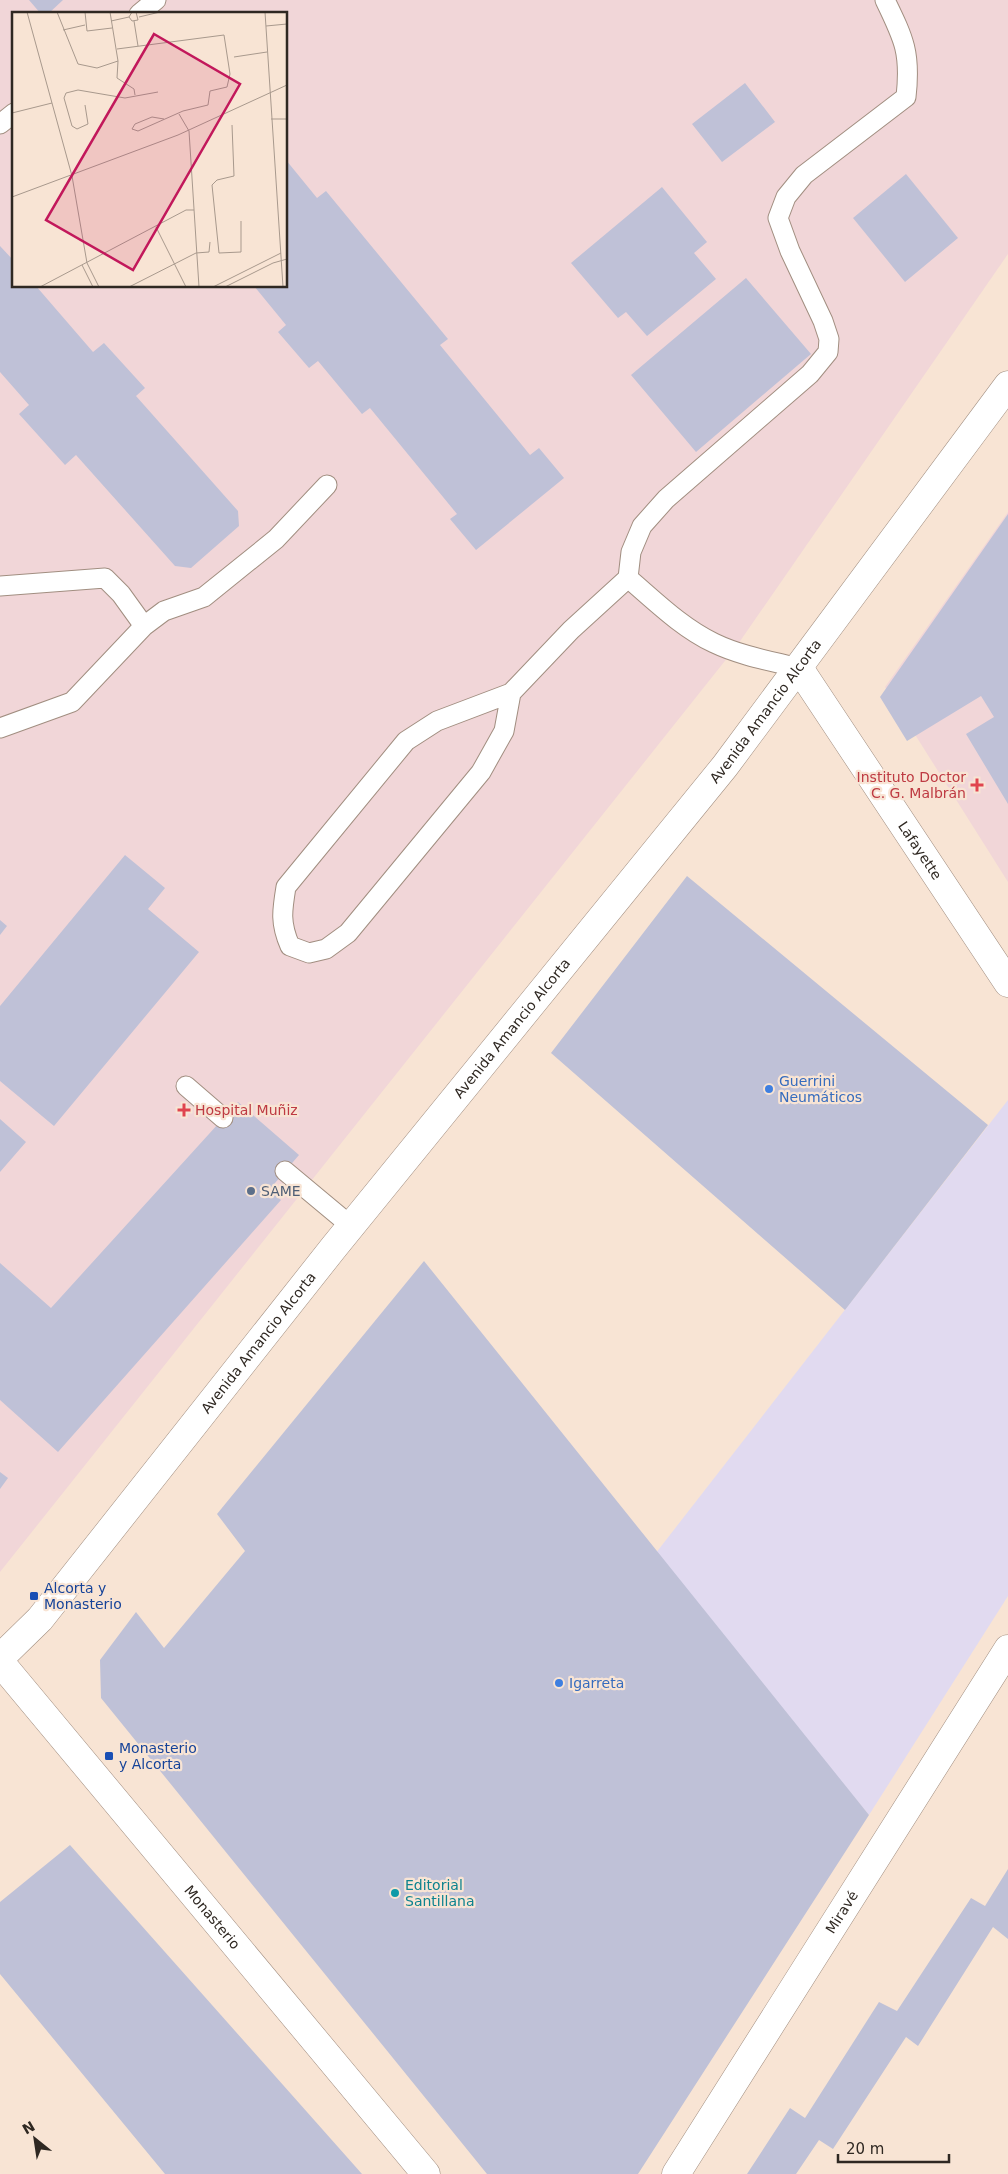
<svg xmlns="http://www.w3.org/2000/svg" width="1008" height="2174" viewBox="0 0 1008 2174" font-family="'DejaVu Sans',sans-serif">
	<rect width="100%" height="100%" fill="#f8e4d4"/>
	<path fill="#e1daf0" d="M1008,1100V1596L869,1815L652,1558Z"/>
	<path fill="#f1d6d8" fill-rule="evenodd" d="M0,0H1008V254L736,647L0,1572ZM14,14H286V286H14Z
		M1008,512V882L885,687Z"/>
	<path fill="#bfc1d7" d="M29,0H63L48,14H41Z
		M745,83L775,122L722,162L692,124Z
		M286,160L317,198L326,191L448,339L440,345L530,455L539,448L564,478L476,550L450,519L457,514L370,408L362,414L318,361L309,368L278,332L286,325L254,286H286Z
		M906,174L958,238L905,282L853,218Z
		M662,187L707,242L694,253L716,279L647,336L626,312L618,318L571,263Z
		M0,246L14,261V286H36L93,352L104,343L145,388L136,396L238,511L239,526L191,568L175,566L76,455L65,465L19,414L29,405L0,372Z
		M746,278L811,354L696,452L631,375Z
		M1008,514V804L966,734L994,717L981,696L907,741L880,697Z
		M125,855L165,888L148,909L199,952L54,1126L0,1081V1006Z
		M687,876L988,1125L845,1310L551,1053Z
		M0,920L7,926L0,935Z
		M238,1102L299,1155L269,1190L281,1200L58,1452L0,1400V1263L51,1308Z
		M0,1119L26,1142L0,1172Z
		M424,1261L869,1815L638,2174H487L101,1698L100,1660L136,1612L164,1648L245,1551L217,1514Z
		M0,1472L8,1478L0,1489Z
		M70,1845L362,2174H165L0,1974V1902Z
		M1008,1869V1939L993,1927L918,2046L906,2037L833,2149L819,2140L796,2174H747L790,2108L805,2118L879,2002L897,2011L971,1898L985,1906Z"/>
	<g fill="none" stroke-linecap="round" stroke-linejoin="round">
		<g stroke="#a18e80" stroke-width="21">
			<path id="lane" d="M139,14L156,0
				M0,124L14,113
				M628,578C655,601 682,628 714,643C741,656 771,661 799,668
				M0,586L105,578L121,594L144,626
				M511,693L504,731L481,772L348,933L326,949L309,953L290,946C280,923 282,911 286,887L406,741L437,721L511,693L571,630L628,578L631,552L642,526L666,499L810,374L828,352L829,339L823,321L790,251L778,218L786,197L804,175L906,97C911,53 904,39 885,0
				M0,728L72,702L144,626L164,611L204,597L276,539L327,485
				M186,1086L223,1118
				M285,1171L351,1226"/>
		</g>
		<g stroke="#a18e80" stroke-width="29">
			<g id="street">
				<path id="s1" d="M799,668L1008,983"/>
				<path id="s2" d="M0,1662L426,2174"/>
				<path id="s3" d="M676,2174L1008,1649"/>
			</g>
		</g>
		<g stroke="#a18e80" stroke-width="29">
			<g id="secondary">
				<path id="s4" d="M0,1658L40,1619L334,1247L725,766L1008,385"/>
			</g>
		</g>
		<use href="#lane" stroke="#fff" stroke-width="19"/>
		<use href="#street" stroke="#fff" stroke-width="28"/>
		<use href="#secondary" stroke="#fff" stroke-width="28"/>
	</g>
	<g fill="#e0444e" stroke="#f8e4d4" stroke-width="2">
		<path d="M974.5 777.5h5v5h5v5h-5v5h-5v-5h-5v-5h5z"/>
		<path d="M181.5 1102.5h5v5h5v5h-5v5h-5v-5h-5v-5h5z"/>
	</g>
	<g fill="#3f7fe0" stroke="#f8e4d4" stroke-width="2">
		<circle cx="769" cy="1089" r="5"/>
		<circle cx="559" cy="1683" r="5"/>
	</g>
	<circle fill="#5c6f8a" stroke="#f8e4d4" stroke-width="2" cx="251" cy="1191" r="5"/>
	<g fill="#1a4fb4" stroke="#f8e4d4" stroke-width="2">
		<rect x="29" y="1591" width="10" height="10" rx="2.5"/>
		<rect x="104" y="1751" width="10" height="10" rx="2.5"/>
	</g>
	<circle fill="#0f9aa8" stroke="#f8e4d4" stroke-width="2" cx="395" cy="1893" r="5"/>
	<g text-anchor="middle" stroke-width="4.5" stroke-linejoin="round" paint-order="stroke">
		<g font-size="14" fill="#2f2822" stroke="#f8e4d4">
			<text dy="5" stroke="none"><textPath href="#s4" startOffset="1218">Avenida Amancio Alcorta</textPath></text>
			<text dy="5" stroke="none"><textPath href="#s1" startOffset="219">Lafayette</textPath></text>
			<text dy="5" stroke="none"><textPath href="#s4" startOffset="812">Avenida Amancio Alcorta</textPath></text>
			<text dy="5" stroke="none"><textPath href="#s4" startOffset="408">Avenida Amancio Alcorta</textPath></text>
			<text dy="5" stroke="none"><textPath href="#s3" startOffset="310">Miravé</textPath></text>
			<text dy="5" stroke="none"><textPath href="#s2" startOffset="332">Monasterio</textPath></text>
		</g>
		<g font-size="14" fill="#be3a42" stroke="#f8e4d4" text-anchor="end">
			<text x="966" y="782">Instituto Doctor<tspan x="966" dy="16">C. G. Malbrán</tspan></text>
			<text x="195" y="1115" text-anchor="start">Hospital Muñiz</text>
		</g>
		<g font-size="14" fill="#366cbe" stroke="#f8e4d4" text-anchor="start">
			<text x="779" y="1086">Guerrini<tspan x="779" dy="16">Neumáticos</tspan></text>
			<text x="569" y="1688">Igarreta</text>
		</g>
		<g font-size="14" fill="#4e5e75" stroke="#f8e4d4" text-anchor="start">
			<text x="261" y="1196">SAME</text>
		</g>
		<g font-size="14" fill="#164399" stroke="#f8e4d4" text-anchor="start">
			<text x="44" y="1593">Alcorta y<tspan x="44" dy="16">Monasterio</tspan></text>
			<text x="119" y="1753">Monasterio<tspan x="119" dy="16">y Alcorta</tspan></text>
		</g>
		<g font-size="14" fill="#0d838f" stroke="#f8e4d4" text-anchor="start">
			<text x="405" y="1890">Editorial<tspan x="405" dy="16">Santillana</tspan></text>
		</g>
	</g>
	<g transform="translate(12 12)">
		<rect width="275" height="275" fill="#f8e4d4"/>
		<path fill="none" stroke="#a8998d" stroke-width="1" d="M15,0L60,164L75,251L87,275M45,0L66,52L85,56L106,49M73,0L75,19L100,16M98,0L106,49L105,66L122,77L123,83M120,0L117,5L120,9L126,8L124,0M253,0L271,275M127,5L148,0M99,9L117,5M122,9L126,34M254,14L275,12M51,18L73,13M105,37L212,23L218,62L215,75L198,79L196,93L171,99L126,119L120,117L123,112L140,105L152,107M222,45L255,40M73,93L76,112L65,117L60,114L52,86L54,81L66,78L113,86L146,80M0,101L40,91M167,102L177,119L187,275M259,107H275M220,113L222,164L205,168L200,173L207,241L229,240V209M0,185L166,123L275,73M144,215L174,275M70,253L81,275M28,275L174,198H182M117,275L184,241L197,240L198,230M201,275L269,241M213,275L261,251L275,247"/>
		<path fill="#c2185b" fill-opacity="0.15" stroke="#c2185b" stroke-width="2.5" d="M142,22L228,72L121,258L34,208Z"/>
		<rect width="275" height="275" fill="none" stroke="#2f2822" stroke-width="2.5"/>
	</g>
	<g transform="translate(35 2139) rotate(330)" stroke="#f8e4d4" stroke-width="4" paint-order="stroke">
	<path d="M0-4L9 19L0 12L-9 19Z" fill="#2f2822"/>
	<text y="-8" font-size="14" font-weight="bold" text-anchor="middle" fill="#2f2822">N</text>
	</g>
	<path d="M838 2154v8h111v-8" fill="none" stroke="#2f2822" stroke-width="2.5"/>
	<text x="846" y="2154" font-size="15" fill="#2f2822" stroke="#f8e4d4" stroke-width="4" paint-order="stroke">20 m</text>
</svg>
